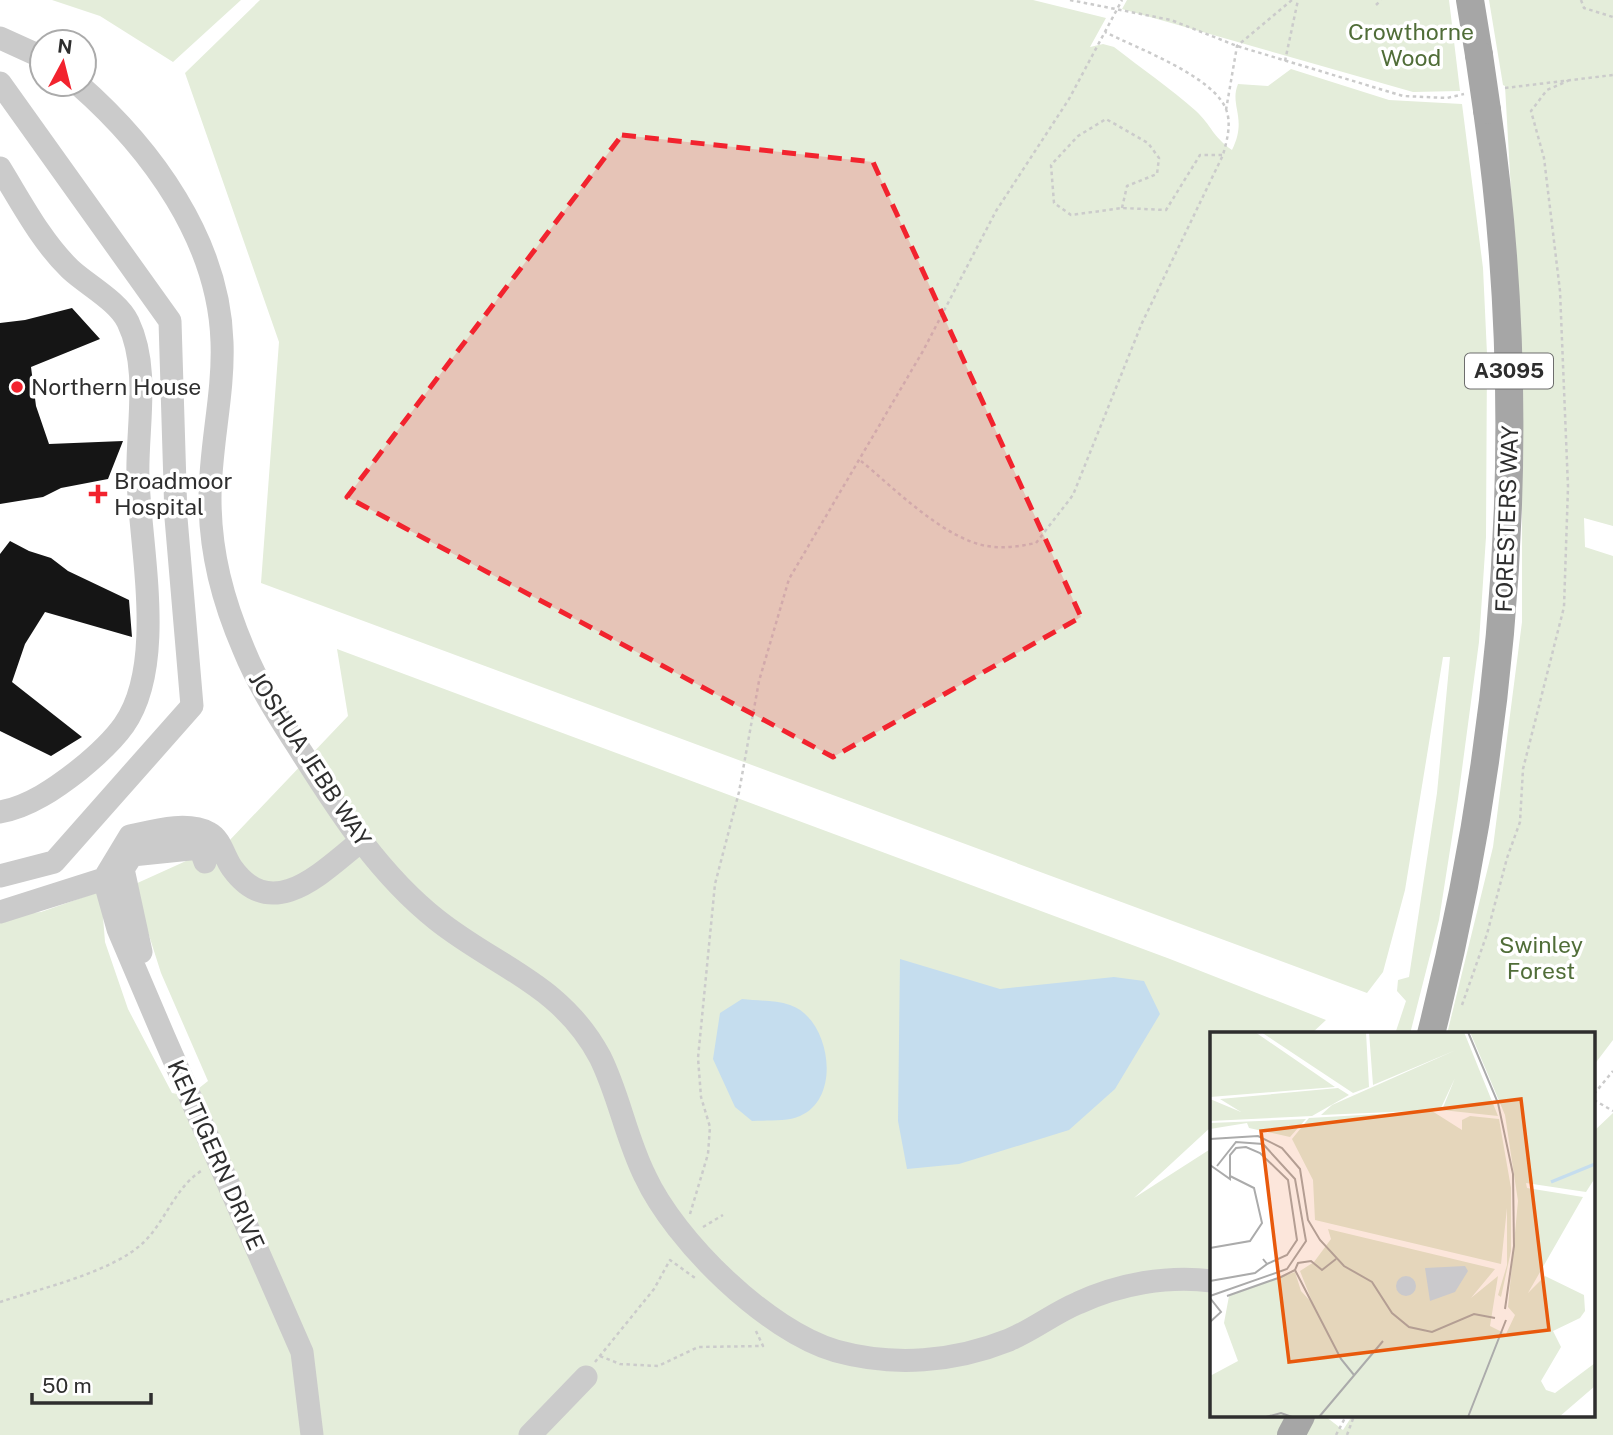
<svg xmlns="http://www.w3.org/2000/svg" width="1613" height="1435" viewBox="0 0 1613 1435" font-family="'Public Sans',sans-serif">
	<rect width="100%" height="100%" fill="#fff"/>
	<path fill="#e4edda" d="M52,0H241L173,62L100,16Z
		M260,0H1033L1106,18L1090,47L1103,44L1114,47C1141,68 1170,88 1196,111C1212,126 1212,136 1232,150C1248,118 1229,106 1238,84L1268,86L1291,69L1389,100L1462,104L1483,268L1487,354L1486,537L1479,642L1458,799L1439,920L1410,1034H1395L1406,1001L1397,991L1398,980L1409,977L1437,793L1450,657H1443L1405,890L1383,972L1367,993L261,583L279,342L185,73Z
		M1127,0H1449L1460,91L1413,92L1122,9Z
		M1489,0H1613V526L1584,518L1585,547L1613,556V1040L1594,1065V1034H1447L1493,847L1522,622V383L1505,86L1503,85Z
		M337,649L1170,959L1326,1020L1311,1034H1212V1126L1134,1198L1212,1148V1416H1325L1343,1430L1352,1416H1594V1131L1613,1113V1435H0V916L41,912L101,891L105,942L128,1009L172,1093L189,1096L208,1081L161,973L133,885L228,842L348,716Z"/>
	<path fill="#c5ddee" d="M900,959L1000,989L1114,977L1144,981L1160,1014L1115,1089L1069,1130L959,1164L907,1169L898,1121Z
		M742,999C757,1001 775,1000 790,1005C830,1018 843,1098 800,1116C787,1122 766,1120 752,1121L735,1107L713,1059L720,1013Z"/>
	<path fill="#151515" d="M72,308L100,339L31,367L36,406L49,444L123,441L108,479L61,488L43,497L0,504V323L25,320Z
		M10,541L29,551L51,558L68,571L129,600L132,637L45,612L25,644L12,682L82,737L51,756L0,731V554Z"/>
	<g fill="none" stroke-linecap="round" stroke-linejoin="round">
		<path stroke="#cbcbcb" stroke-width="2.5" stroke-dasharray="3.5 3.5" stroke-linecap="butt" d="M1070,0L1171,20L1237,46L1403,96L1447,98L1464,94
			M1581,0L1584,8L1613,17
			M1376,5L1381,0
			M1285,61L1298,0
			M1505,88L1613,75
			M1226,110L1237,46L1292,0
			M1122,208L1127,186L1157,174L1159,158L1148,143L1106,119L1078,136L1051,165L1054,203L1071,215L1122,208L1166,210L1200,155H1223
			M861,461C894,488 944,539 987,546C1004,549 1020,546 1036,543L1073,495L1142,323L1223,155C1227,140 1231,126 1227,112C1217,77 1136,48 1105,32
			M1462,1005L1487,934L1507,858L1520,822L1523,769L1564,607L1568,487L1560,291L1544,158L1531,111L1547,90L1572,79
			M1594,1094L1613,1071
			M1594,1100L1613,1111
			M690,1214L708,1154L710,1127L701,1097L698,1058L715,884L739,792L759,681L789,579L923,351L996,211L1069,99L1122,0
			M703,1227L723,1215
			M0,1302C42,1288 113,1272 144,1242C166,1220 175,1188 201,1171
			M600,1356L620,1364L658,1366L698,1347L763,1346L755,1329
			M595,1362L654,1289L670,1260L695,1278
			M1336,1435L1346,1416
			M1347,1435L1354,1416"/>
		<path stroke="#cbcbcb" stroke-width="23" d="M0,38L42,57
			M0,83L170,321L176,518L192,706L54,862L0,876
			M78,84C151,148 219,240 222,342C224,394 210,446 210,498C210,553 223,601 244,650C259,687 281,720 302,753C340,813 380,875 437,920C496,967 561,984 600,1057C619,1095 626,1138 645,1176C675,1241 767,1331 836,1351C894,1367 954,1362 1009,1340C1033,1330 1054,1313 1078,1303C1119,1284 1168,1275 1212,1281
			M0,168C21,202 41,241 70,269C87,285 118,301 128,322C151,370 136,430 138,480C141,552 166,665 124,725C112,742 95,757 79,770C56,788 29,807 0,812
			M104,879L118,929L164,1037L302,1352L312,1435
			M0,912L104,879L130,836C153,831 187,821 209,833C221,839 224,857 232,868C273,925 323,871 361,841
			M141,952L123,869L132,855L200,848L205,862
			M530,1435L586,1377"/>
		<path stroke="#a6a6a6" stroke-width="28" d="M1470,0L1479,55
			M1431,1034C1508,729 1532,423 1487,110
			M1291,1435L1301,1416"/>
		<path stroke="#a6a6a6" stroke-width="28" d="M1479,55L1487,110"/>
	</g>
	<path fill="#f2232e" fill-opacity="0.2" stroke="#f2232e" stroke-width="5" stroke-dasharray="14 9" stroke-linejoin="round" d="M622,135L873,162L1081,617L833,757L347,497Z"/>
	<g fill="#f2232e" stroke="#fff" stroke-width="2.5">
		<circle cx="17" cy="387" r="7"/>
		<path d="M94.5 483.5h7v7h7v7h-7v7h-7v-7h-7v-7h7z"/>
	</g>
	<g text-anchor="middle" stroke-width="7" stroke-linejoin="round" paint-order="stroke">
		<rect fill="#fff" stroke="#6d6d6d" stroke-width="2" x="1465" y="353.5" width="88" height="35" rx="5"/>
		<g font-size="21" font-weight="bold" fill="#2e2e2e">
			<text x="1509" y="378">A3095</text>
		</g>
		<g font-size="23" fill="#506d38" stroke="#fff">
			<text x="1411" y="40">Crowthorne<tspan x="1411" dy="26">Wood</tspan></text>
			<text x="1541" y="953">Swinley<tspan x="1541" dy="26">Forest</tspan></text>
		</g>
		<g font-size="23" fill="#2e2e2e" stroke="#fff" text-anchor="start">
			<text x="31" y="395">Northern House</text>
			<text x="114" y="489">Broadmoor<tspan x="114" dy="26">Hospital</tspan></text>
		</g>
		<g font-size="23" fill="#2e2e2e" stroke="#fff">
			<text transform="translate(1507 519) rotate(-88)" y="8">FORESTERS WAY</text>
			<text transform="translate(310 759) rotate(57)" y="8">JOSHUA JEBB WAY</text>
			<text transform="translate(216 1155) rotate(66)" y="8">KENTIGERN DRIVE</text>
		</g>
	</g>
	<g transform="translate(1210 1032)">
		<rect width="385" height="385" fill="#fff"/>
		<path d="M0,0H45L125,55L0,65ZM51,0H156L159,55L143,61ZM159,0H254L288,84L232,78L245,46L230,78L111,83L122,73L246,18L163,53ZM260,0H385V146L376,160L316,151L317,156L373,165L318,261L335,244L374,263L375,279L370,286L343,299L351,315L331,349L336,358L345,361L385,331V354L349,385H0V344L28,329L14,291L19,264L85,240L91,259L103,272L90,239L104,230L121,207L118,197L285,237L261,266L288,244L280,294L296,302L305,283L298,275L308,169L295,83ZM128,56L139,63L102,84L0,89V67L31,80L10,67ZM222,79L252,98V88L260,84L289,87L301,156V219L291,265L288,263L297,233V176L291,232L105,188L103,148L82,107L99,86ZM96,87L80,105L39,96L37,91L0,97V91Z" fill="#e4edda"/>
		<path d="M255,234L258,239L245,260L220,269L215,236ZM186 254a10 10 0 1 1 20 0a10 10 0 1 1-20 0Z" fill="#c5ddee"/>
		<path fill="none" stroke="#c5ddee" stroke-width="3.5" d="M341,150L385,132"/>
		<path fill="none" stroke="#ababab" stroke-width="2" d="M258,0L288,71L303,142L304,214L295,277M0,107L48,104L72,116L90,137L98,188L110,208L134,234L162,250L182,281L199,295L222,300L264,282L285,286M0,133L20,147V123L26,116L36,115L50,121L78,148L87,208L77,223L57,232M0,216L40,209L52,191L44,156L20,144M85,238L131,327L144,343M0,249L45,241L57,232L53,227M0,264L77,237L96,209L85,147L53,112L26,110L7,134M17,264L71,245L85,238L88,231L101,229L112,238L126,227M0,266L11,280L0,290M56,385L71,381L82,385M109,385L173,309M258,385L296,288"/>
		<path fill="#e8590c" fill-opacity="0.15" stroke="#e8590c" stroke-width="3.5" d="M311,67L339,298L79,330L51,99Z"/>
		<rect width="385" height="385" fill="none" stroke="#2e2e2e" stroke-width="3.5"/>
	</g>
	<g transform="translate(63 63) rotate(7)"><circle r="33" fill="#ffffff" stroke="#ababab" stroke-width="2"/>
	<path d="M0-5L12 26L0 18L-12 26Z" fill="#f2232e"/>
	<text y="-10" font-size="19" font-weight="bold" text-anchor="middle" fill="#2e2e2e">N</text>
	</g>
	<path d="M32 1393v10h119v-10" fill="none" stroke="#2e2e2e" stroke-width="3.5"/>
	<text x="42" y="1393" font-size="21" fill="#2e2e2e" stroke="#ffffff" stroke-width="5" paint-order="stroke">50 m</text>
</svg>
